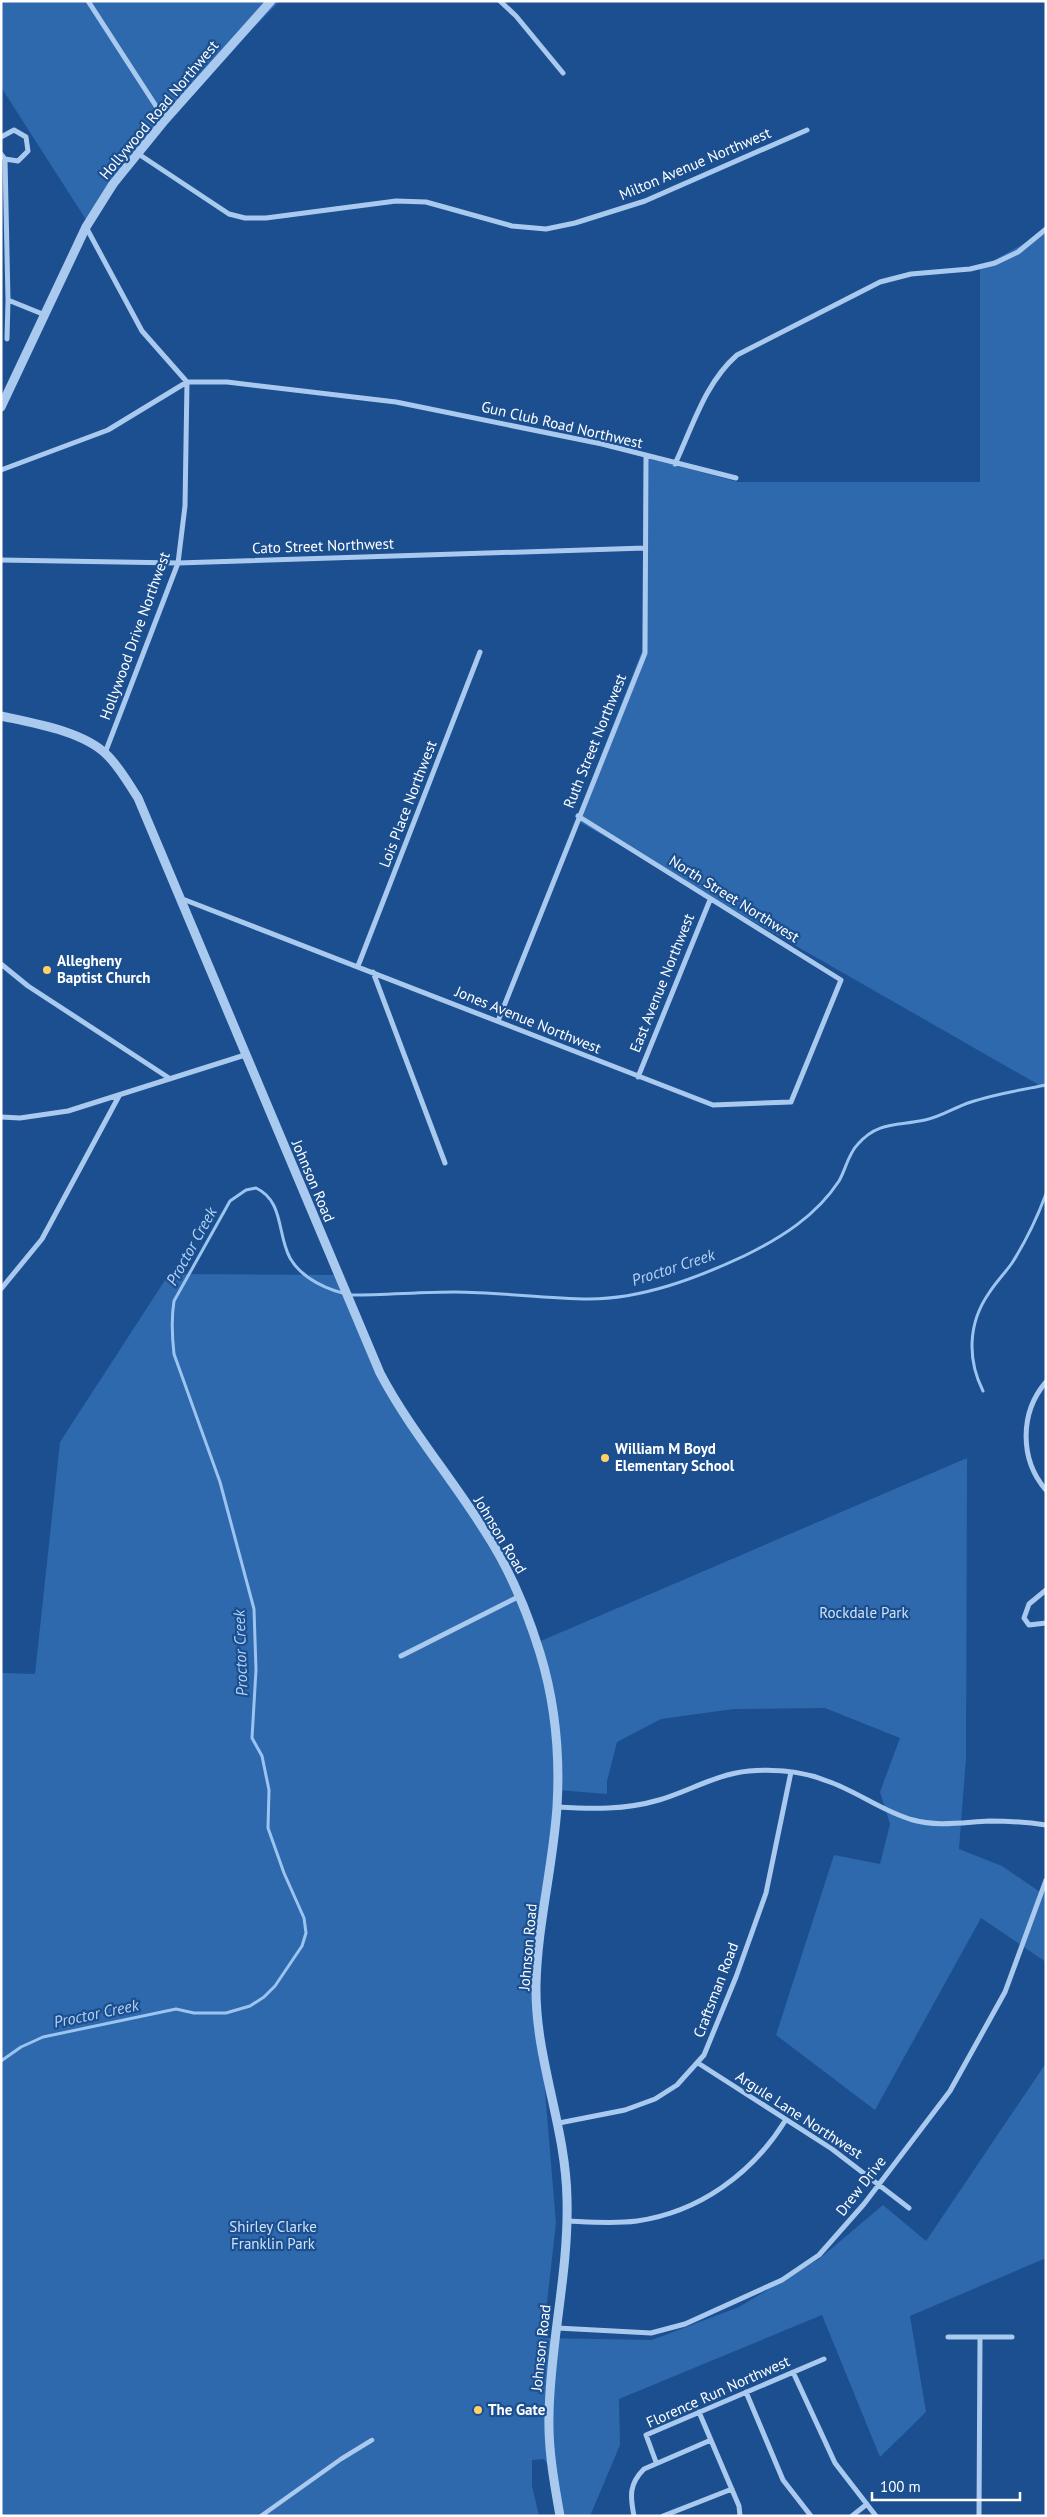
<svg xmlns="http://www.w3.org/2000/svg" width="1047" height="2517" viewBox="0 0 1047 2517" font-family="'PT Sans',sans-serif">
	<rect width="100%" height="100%" fill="#1b4f8f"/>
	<path fill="#2e69ad" d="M1,1H280L167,115L90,226L1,87Z
		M1046,226V1089L576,820L642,651L644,457L738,482H980V268L1041,234Z
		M169,1274L334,1275L372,1362L473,1510L523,1603L536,1643L967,1458L966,1758L959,1849L1002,1866L1046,1896V1962L981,1918L875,2110L776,2035L834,1855L880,1864L890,1824L880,1792L900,1738L825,1708L734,1709L661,1719L617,1742L607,1781V1794L557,1790L533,2006L544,2079L556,2223L543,2338L652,2340L739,2307L819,2259L883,2205L926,2241L1046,2063V2258L910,2316L926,2412L880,2457L822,2315L619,2399L620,2445L590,2516H560L551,2470L544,2459L532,2460V2486L539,2516H1V1673L35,1674L60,1442Z"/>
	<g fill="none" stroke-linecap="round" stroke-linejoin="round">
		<path stroke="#9cc4f0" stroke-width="3" d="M983,1391C967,1359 968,1323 989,1293C996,1282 1005,1273 1012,1263C1026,1241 1037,1218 1046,1194
			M1,2061L21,2047L43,2037L176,2009L194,2013H226L250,2006L264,1997L275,1986L302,1946L306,1933L304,1918L284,1873L268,1828L269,1790L262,1756L252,1738L256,1670L254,1609L220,1482L174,1354C172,1336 171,1319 174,1301L230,1201L246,1190L256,1188C284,1201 277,1234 290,1258C302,1279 329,1291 352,1295C386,1295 421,1292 455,1292C500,1292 545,1299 589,1299C642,1299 697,1278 744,1256C781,1238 816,1216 839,1181C846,1169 848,1154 858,1144C878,1121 898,1126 925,1120C941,1117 955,1107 971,1102C995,1094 1021,1090 1046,1085"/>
		<path stroke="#a9c9ee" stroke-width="4.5" d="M261,2516L341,2459L372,2440"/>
		<path stroke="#a9c9ee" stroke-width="5" d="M88,1L165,120
			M500,1L516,16L563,73
			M1,137L14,130L26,137L28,151L18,161L5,159
			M137,153L229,214L245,218H266L396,201L426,202L512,226L546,229L575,223L645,201L807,130
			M1,154L5,159L8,300L45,315
			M86,227L142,331L187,382L185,506L178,563L105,753
			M7,339L8,300
			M675,464C693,426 705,383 737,355L880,282L911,274L970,269L995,263L1018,252L1046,229
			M1,470L108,430L187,382H227L396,402L602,444L736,478
			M1,560L178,563L645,548
			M180,898L713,1105L791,1102L841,980L578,816
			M1,964L28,986L169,1078
			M358,966L480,652
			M373,972L445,1163
			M498,1021L645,653L646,457
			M638,1077L710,900
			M1,1117L20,1118L68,1111L245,1055
			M1,1289L42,1239L119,1096
			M1046,1382C1020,1412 1019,1459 1046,1490
			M1046,1590L1029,1604L1024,1618L1029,1625L1046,1623
			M401,1656L520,1596
			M557,1807C592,1809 625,1810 659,1800C690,1791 716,1774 749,1771C775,1769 803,1771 827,1781C857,1791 883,1812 913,1820C937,1827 965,1822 989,1821C1008,1821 1027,1822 1046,1825
			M698,2063L832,2149L909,2208
			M559,2123L625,2110L655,2099L677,2085L704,2055L736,1977L766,1893L791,1772
			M568,2221C590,2222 614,2224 637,2221C699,2212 752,2174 785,2121
			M557,2328L651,2333L685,2324L782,2280L819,2255L864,2204L950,2091L1005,1992L1046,1880
			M948,2337H1012
			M793,2372L835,2463L876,2516
			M746,2392L783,2480L811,2516
			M699,2412L739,2506L740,2516
			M656,2462L646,2435L824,2359
			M634,2516C630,2496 629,2484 644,2469L711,2440
			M663,2516L732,2489
			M852,2516L867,2504
			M979,2516L980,2337"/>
		<path stroke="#a9c9ee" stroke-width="9" d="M1,407L86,227L113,184L165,120L271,1
			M1,716C33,723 82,731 106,754C119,766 128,783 138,798L380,1373C410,1430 452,1478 486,1533C510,1570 527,1611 540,1653C555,1702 560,1757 557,1807C553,1867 537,1926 536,1986C535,2059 566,2127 567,2199C569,2272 550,2343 549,2415C548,2449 554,2482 560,2516"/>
	</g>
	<g fill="#ffd166" stroke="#1b4f8f" stroke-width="2">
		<circle cx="47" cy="970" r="5"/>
		<circle cx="605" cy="1458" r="5"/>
		<circle cx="478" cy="2410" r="5"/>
	</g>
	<g text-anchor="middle" stroke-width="4.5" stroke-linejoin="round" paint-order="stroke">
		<g font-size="15" fill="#fff" stroke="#1b4f8f">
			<text transform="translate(159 110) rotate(-50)" y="5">Hollywood Road Northwest</text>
			<text transform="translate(695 164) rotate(-23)" y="5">Milton Avenue Northwest</text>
			<text transform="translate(562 425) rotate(13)" y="5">Gun Club Road Northwest</text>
			<text transform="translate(323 546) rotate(-2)" y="5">Cato Street Northwest</text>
			<text transform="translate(135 636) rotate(-70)" y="5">Hollywood Drive Northwest</text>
			<text transform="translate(595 741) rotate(-68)" y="5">Ruth Street Northwest</text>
			<text transform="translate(408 804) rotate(-69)" y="5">Lois Place Northwest</text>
			<text transform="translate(734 899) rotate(32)" y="5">North Street Northwest</text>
			<text transform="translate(662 983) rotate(-68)" y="5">East Avenue Northwest</text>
			<text transform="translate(528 1020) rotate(22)" y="5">Jones Avenue Northwest</text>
			<text transform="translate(313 1181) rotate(67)" y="5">Johnson Road</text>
			<text transform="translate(500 1535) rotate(59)" y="5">Johnson Road</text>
			<text transform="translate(528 1947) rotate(-85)" y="5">Johnson Road</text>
			<text transform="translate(716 1990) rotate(-69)" y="5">Craftsman Road</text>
			<text transform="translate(799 2115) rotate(33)" y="5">Argule Lane Northwest</text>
			<text transform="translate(861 2186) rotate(-52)" y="5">Drew Drive</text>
			<text transform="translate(541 2348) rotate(-84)" y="5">Johnson Road</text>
			<text transform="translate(718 2392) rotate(-24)" y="5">Florence Run Northwest</text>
		</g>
		<g font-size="15" font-weight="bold" fill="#fff" stroke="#1b4f8f" text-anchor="start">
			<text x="57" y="966">Allegheny<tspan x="57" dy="17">Baptist Church</tspan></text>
			<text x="615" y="1454">William M Boyd<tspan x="615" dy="17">Elementary School</tspan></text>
			<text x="488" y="2415">The Gate</text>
		</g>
		<g font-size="15" fill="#cfe3fa" stroke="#1b4f8f">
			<text x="864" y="1618">Rockdale Park</text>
			<text x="273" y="2232">Shirley Clarke<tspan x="273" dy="17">Franklin Park</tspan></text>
		</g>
		<g font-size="16" font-style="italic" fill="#b5d3f5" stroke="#1b4f8f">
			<text transform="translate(191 1246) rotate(-61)" y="6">Proctor Creek</text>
			<text transform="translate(673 1267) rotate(-18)" y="6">Proctor Creek</text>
			<text transform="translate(240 1653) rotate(-92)" y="6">Proctor Creek</text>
			<text transform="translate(96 2013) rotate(-12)" y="6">Proctor Creek</text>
		</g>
	</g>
	<rect width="1047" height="2517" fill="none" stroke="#ffffff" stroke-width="5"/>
	<path d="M872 2492v8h148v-8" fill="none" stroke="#ffffff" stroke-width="2.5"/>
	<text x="880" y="2492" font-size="15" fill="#ffffff" stroke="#1b4f8f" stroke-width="4" paint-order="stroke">100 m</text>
</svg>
